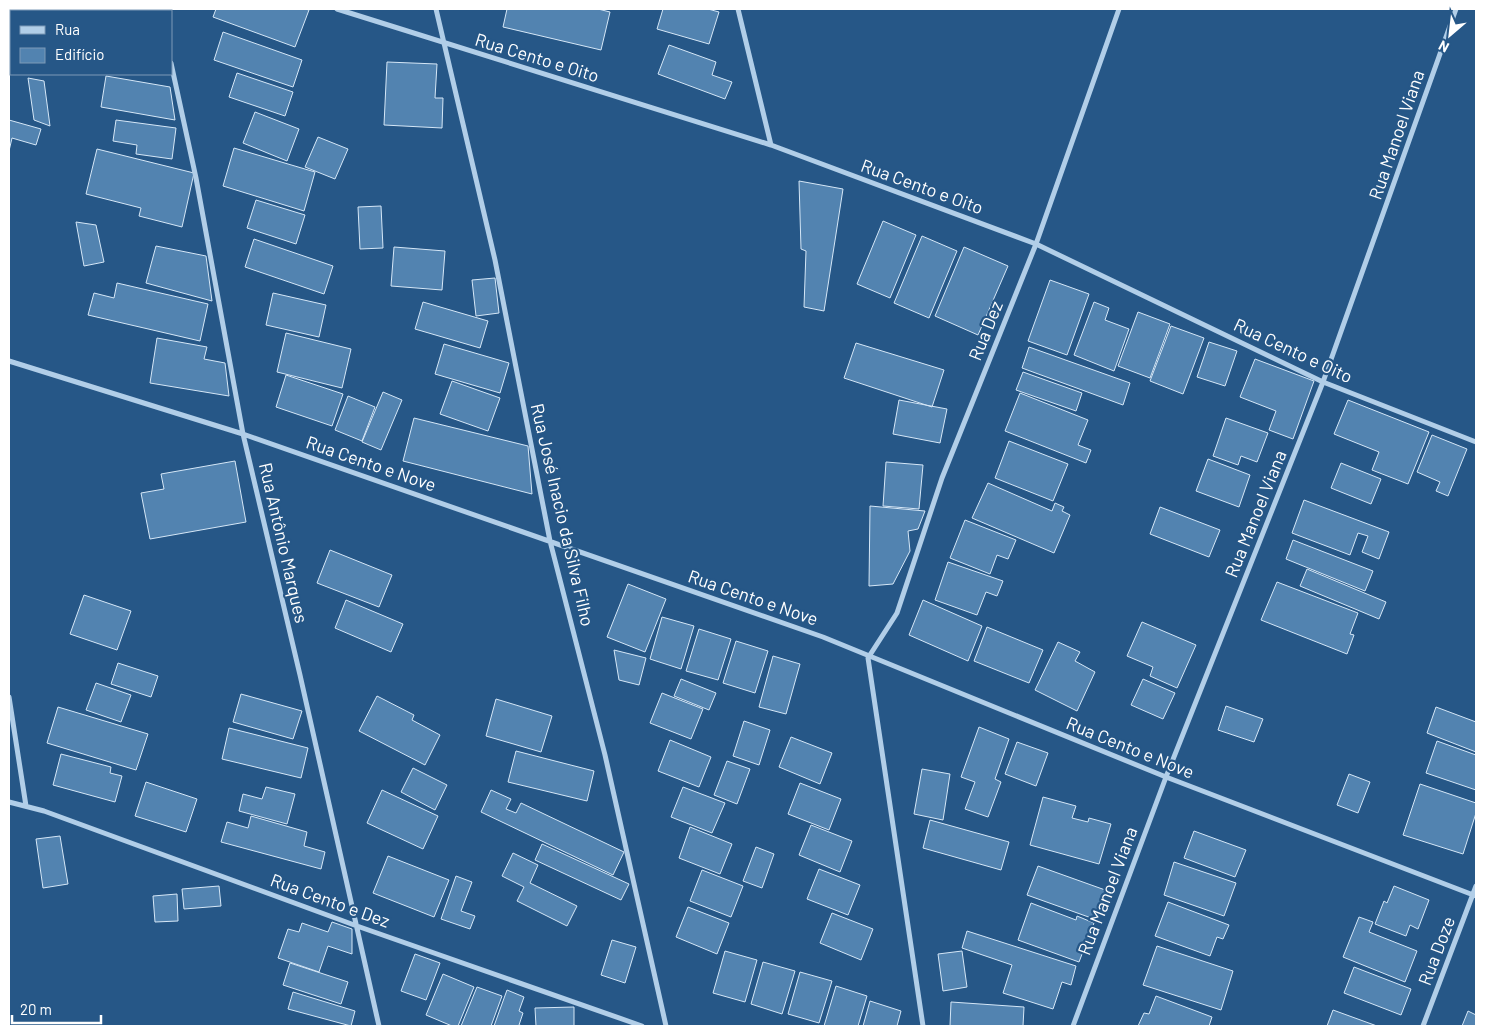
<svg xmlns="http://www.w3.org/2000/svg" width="1485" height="1035" viewBox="0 0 1485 1035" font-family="Barlow,sans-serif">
	<rect width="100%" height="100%" fill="#265787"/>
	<path fill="#5283b0" stroke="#d5e7f7" d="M34,9H67V11H35Z
		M80,9H107V11H81Z
		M216,9H305L309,10L295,47L213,17Z
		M507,9H598L610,12L601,50L503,27Z
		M663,9H708L719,12L709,44L657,29Z
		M9,31H11V71L9,70Z
		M223,32L302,60L293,87L214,60Z
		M669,45L716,62L712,75L732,82L725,99L658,74Z
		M387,62L437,64L435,98H443L442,128L384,125Z
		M237,73L293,92L285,116L229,97Z
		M106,76L170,87L175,120L101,107Z
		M28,78L44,81L50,126L34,120Z
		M255,112L299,129L287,161L243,143Z
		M9,120L41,129L36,145L12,138L9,151Z
		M116,120L176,128L172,159L136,154L137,145L113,141Z
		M318,137L348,149L335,179L305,167Z
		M234,148L315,172L304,211L223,186Z
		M97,149L194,173L182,227L139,216L141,208L86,194Z
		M799,181L843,189L824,311L804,307L806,251L801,249Z
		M256,200L305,215L296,244L247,228Z
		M381,206L383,248L360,249L358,207Z
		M883,221L916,235L890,298L857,284Z
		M76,222L96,225L104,262L84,266Z
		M922,236L957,251L929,318L894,303Z
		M254,239L333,266L324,294L245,267Z
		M156,246L206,256L212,301L146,283Z
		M394,247L445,251L442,290L391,286Z
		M964,247L1008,266L978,335L935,316Z
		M495,278L499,313L476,316L472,280Z
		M1050,280L1089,294L1067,355L1028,341Z
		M117,283L208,304L200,341L88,315L94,293L114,298Z
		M273,293L326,305L319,337L266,325Z
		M423,302L488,321L480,348L415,329Z
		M1094,302L1109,308L1105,320L1129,329L1114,371L1074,355Z
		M1138,312L1170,324L1150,378L1118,366Z
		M1171,326L1204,338L1183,394L1150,381Z
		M286,333L351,349L342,388L277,372Z
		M157,338L207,347L204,359L225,363L229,396L150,383Z
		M1209,342L1237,351L1225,386L1197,377Z
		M856,343L944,370L932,407L844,378Z
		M444,344L509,363L500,393L435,374Z
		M1029,347L1130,383L1123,405L1022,368Z
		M1255,359L1314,381L1293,439L1269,430L1276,411L1240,397Z
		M1023,372L1082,393L1076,411L1016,390Z
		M286,375L343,394L332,426L276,407Z
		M452,381L500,398L488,431L440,414Z
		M383,392L402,400L381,450L362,442Z
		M1020,393L1088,420L1078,445L1091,450L1086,463L1005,431Z
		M348,396L375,407L362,441L335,430Z
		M899,400L947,409L940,443L893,434Z
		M1348,400L1429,432L1408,484L1372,470L1379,452L1334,434Z
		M414,418L528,446L532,494L403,461Z
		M1226,418L1268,433L1257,462L1241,456L1238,465L1213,456Z
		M1432,435L1467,449L1448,496L1436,491L1440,482L1417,472Z
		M1009,441L1068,464L1053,501L995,478Z
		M1208,459L1250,475L1239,507L1196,491Z
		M235,461L246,522L150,539L141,493L164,489L161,474Z
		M886,462L923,465L919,509L883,506Z
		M1341,463L1381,479L1371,504L1331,488Z
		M988,483L1052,511L1055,503L1064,507L1062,511L1070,515L1054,553L972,518Z
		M1304,500L1389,532L1379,559L1362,552L1368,536L1358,533L1350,555L1292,533Z
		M870,506L925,511L918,529L908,531L910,551L893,584L869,586Z
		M1160,507L1220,530L1209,557L1150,534Z
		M965,520L1016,540L1008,559L997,555L990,574L950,558Z
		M1293,540L1373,571L1365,591L1286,559Z
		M330,550L392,575L379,607L317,583Z
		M948,562L1003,581L997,596L986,592L977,615L935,600Z
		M1307,569L1386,602L1379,619L1300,586Z
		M1277,582L1358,613L1350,634L1354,635L1347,654L1261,620Z
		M628,584L666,599L645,652L607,637Z
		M84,595L131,611L117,650L70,634Z
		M346,600L403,624L391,652L335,628Z
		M923,600L982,626L968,661L909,635Z
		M662,617L694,626L681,669L650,659Z
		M1142,622L1196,645L1177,688L1150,676L1153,667L1127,656Z
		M987,627L1043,650L1029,683L974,661Z
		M699,629L731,639L718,680L686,671Z
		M736,641L768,651L755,693L723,683Z
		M1058,642L1080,652L1075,661L1095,672L1077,711L1035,690Z
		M614,650L646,658L639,685L619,680Z
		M773,656L800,664L786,714L759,707Z
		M118,663L158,676L151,697L111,684Z
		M681,679L716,693L709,710L674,696Z
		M1143,679L1175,693L1163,719L1131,705Z
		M96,683L131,695L121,722L86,710Z
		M662,693L703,709L691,739L650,723Z
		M241,694L302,711L293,739L233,722Z
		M377,696L414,715L412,720L440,735L425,765L359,731Z
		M496,699L552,716L541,752L486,736Z
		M1226,706L1263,719L1254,742L1218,730Z
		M58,707L148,734L136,770L47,743Z
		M1436,707L1476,722V752L1427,733Z
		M744,721L770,730L759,765L733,756Z
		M979,727L1009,739L995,779L1001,782L988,817L965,809L975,782L961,777Z
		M229,728L308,748L301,778L222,759Z
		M791,737L832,753L820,784L779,767Z
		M670,740L711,757L699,787L658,771Z
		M1437,741L1476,755V790L1426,773Z
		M1017,742L1048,753L1036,786L1005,774Z
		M516,751L594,771L587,801L508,782Z
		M61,754L111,767L110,773L122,776L115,802L53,785Z
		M727,761L750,769L737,804L714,795Z
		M413,768L447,785L435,810L401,792Z
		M922,769L950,774L943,820L914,814Z
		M1349,774L1370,782L1358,813L1337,805Z
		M146,782L197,799L186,832L135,816Z
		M800,783L841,799L829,830L788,814Z
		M1420,784L1476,803V813L1463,854L1403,835Z
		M266,787L295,794L287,824L239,811L243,794L262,799Z
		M683,787L725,803L712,833L671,817Z
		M382,790L438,816L423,849L367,823Z
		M491,790L511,799L506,809L516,813L521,803L624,852L613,875L481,812Z
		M1043,797L1076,806L1072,818L1088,822L1089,818L1111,824L1099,864L1030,845Z
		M251,816L307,832L304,846L325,852L321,869L221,842L227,822L248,828Z
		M930,820L1009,842L1001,870L923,848Z
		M811,825L852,841L840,872L799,855Z
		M690,827L732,844L720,874L679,858Z
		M1194,831L1246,850L1235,877L1184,858Z
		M60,836L68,884L43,888L36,839Z
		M542,844L629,884L621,900L535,860Z
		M756,847L774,854L762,888L743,881Z
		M513,853L538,865L530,883L577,906L567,926L517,901L524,887L502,876Z
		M388,856L449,880L434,917L373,893Z
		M1174,862L1236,883L1224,916L1164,895Z
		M1038,866L1108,891L1097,920L1027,895Z
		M819,869L860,885L848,915L807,899Z
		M702,870L743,886L731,917L690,901Z
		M456,876L472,882L461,911L475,916L470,929L441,919Z
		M219,886L221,906L184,909L182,889Z
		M1394,886L1429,900L1418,929L1410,925L1406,936L1375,924L1384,901L1387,903Z
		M177,894L178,921L155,922L153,896Z
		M1168,902L1229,925L1223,939L1217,937L1210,956L1155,936Z
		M1031,903L1076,920L1077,916L1094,923L1079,962L1018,940Z
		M688,907L729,923L717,954L676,937Z
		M832,913L873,929L861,960L820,943Z
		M1359,917L1373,922L1369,932L1417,951L1405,982L1343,957Z
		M332,922L352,929V954L328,946L319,972L278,958L288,929L299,932L302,923L328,932Z
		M967,931L1076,966L1071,985L1062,982L1053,1009L1003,993L1012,965L962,948Z
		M612,940L636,947L625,983L601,975Z
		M1157,946L1233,971L1221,1010L1143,985Z
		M725,951L757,960L745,1002L713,993Z
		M962,951L967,987L943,991L938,954Z
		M415,954L440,963L426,1000L401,991Z
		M763,962L795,971L782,1014L751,1004Z
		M290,963L348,982L341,1004L283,985Z
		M1354,967L1411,989L1401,1015L1344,993Z
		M800,972L832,981L819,1023L788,1014Z
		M443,974L474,987L458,1026H452L426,1015Z
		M836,986L867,996L858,1026H824Z
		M477,987L502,996L491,1026H461Z
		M507,990L524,997L519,1011L523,1013L519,1025L523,1026H494Z
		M293,992L355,1011L351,1026L288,1009Z
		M1156,996L1212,1017L1209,1026H1138L1144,1013L1149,1014Z
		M870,1001L901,1011L897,1026H863Z
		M951,1002L1024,1007L1023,1026H950Z
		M574,1007V1026H536L535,1008Z
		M1333,1010L1377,1026H1327Z
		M1468,1011L1476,1015V1026H1462Z"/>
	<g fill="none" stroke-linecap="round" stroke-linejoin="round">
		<path stroke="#b1cee8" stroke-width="5" d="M160,9V11
			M337,9L771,145L1036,244L1323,382L1476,442
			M436,9L495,260L550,541L605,755L666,1026
			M738,9L771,145
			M171,63L196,178L243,434L300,675L379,1026
			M9,361L243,434L823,637L1166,777L1476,896
			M9,697L26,806
			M9,802L44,811L357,926L642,1026
			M923,1026L868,658L897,613L942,478L1036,244L1119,9
			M1073,1026L1166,777L1323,382L1456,9
			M1423,1026L1476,886"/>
	</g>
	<g text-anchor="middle" stroke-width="4.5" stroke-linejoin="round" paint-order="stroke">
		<g font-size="18" fill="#fff" stroke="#265787">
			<text transform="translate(537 58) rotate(17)" y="6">Rua Cento e Oito</text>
			<text transform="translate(1397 135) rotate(-71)" y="6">Rua Manoel Viana</text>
			<text transform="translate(922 187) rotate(20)" y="6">Rua Cento e Oito</text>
			<text transform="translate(986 331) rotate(-68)" y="6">Rua Dez</text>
			<text transform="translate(1293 351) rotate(25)" y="6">Rua Cento e Oito</text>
			<text transform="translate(371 464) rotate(19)" y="6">Rua Cento e Nove</text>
			<text transform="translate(1256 514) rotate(-68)" y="6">Rua Manoel Viana</text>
			<text transform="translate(562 515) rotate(77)" y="6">Rua José Inacio da Silva Filho</text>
			<text transform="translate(283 543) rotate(77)" y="6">Rua Antônio Marques</text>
			<text transform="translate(753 598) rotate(19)" y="6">Rua Cento e Nove</text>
			<text transform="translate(1130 748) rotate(22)" y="6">Rua Cento e Nove</text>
			<text transform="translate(1108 891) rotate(-69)" y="6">Rua Manoel Viana</text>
			<text transform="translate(330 901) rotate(20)" y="6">Rua Cento e Dez</text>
			<text transform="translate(1437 951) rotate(-69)" y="6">Rua Doze</text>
		</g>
	</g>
	<rect width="1485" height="1035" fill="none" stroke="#ffffff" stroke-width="20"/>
	<rect x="10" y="10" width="162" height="65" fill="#265787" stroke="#7d9ab7"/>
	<rect x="20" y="26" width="25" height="8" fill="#b1cee8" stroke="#7d9ab7"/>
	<text x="55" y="35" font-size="15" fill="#ffffff">Rua</text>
	<rect x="20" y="48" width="25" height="15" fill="#5283b0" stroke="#7d9ab7"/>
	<text x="55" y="60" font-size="15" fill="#ffffff">Edifício</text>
	<g transform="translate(1450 35) rotate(208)" stroke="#265787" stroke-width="4" paint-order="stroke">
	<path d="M0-4L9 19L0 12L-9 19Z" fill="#ffffff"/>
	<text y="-8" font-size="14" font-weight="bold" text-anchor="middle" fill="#ffffff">N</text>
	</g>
	<path d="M12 1015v8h89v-8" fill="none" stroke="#ffffff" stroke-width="2.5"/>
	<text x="20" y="1015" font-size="15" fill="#ffffff" stroke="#265787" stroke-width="4" paint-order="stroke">20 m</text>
</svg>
